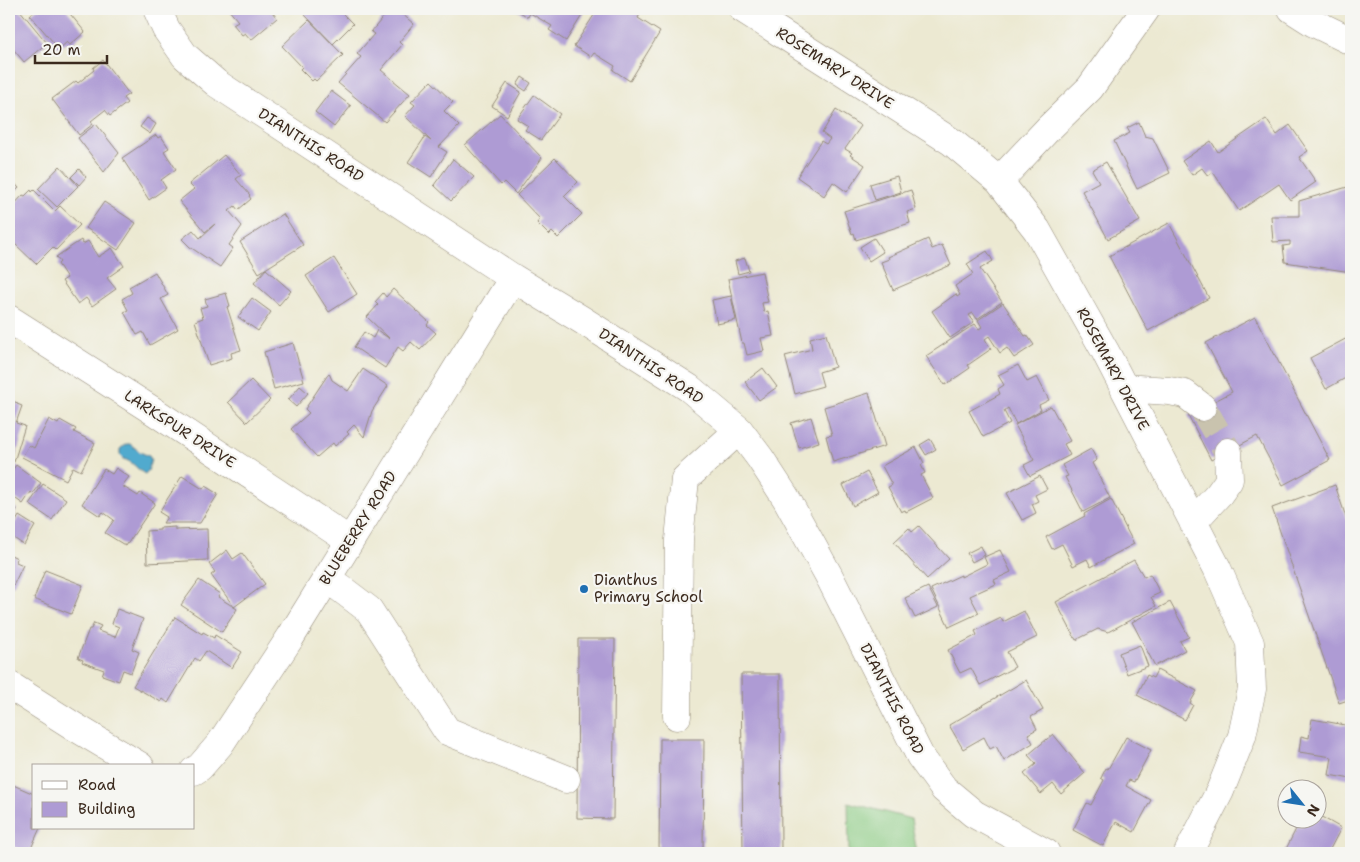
<svg xmlns="http://www.w3.org/2000/svg" width="1360" height="862" viewBox="0 0 1360 862" font-family="'Shantell Sans',sans-serif">
	<rect width="100%" height="100%" fill="#f6f6f2"/>
	<filter id="ink" filterUnits="userSpaceOnUse"><feTurbulence type="fractalNoise" baseFrequency=".02" numOctaves="2"/><feDisplacementMap in="SourceGraphic" scale="10" xChannelSelector="R" yChannelSelector="G"/><feConvolveMatrix kernelMatrix="1 2 1 2 8 2 1 2 1" color-interpolation-filters="sRGB"/></filter>
	<filter id="wash" filterUnits="userSpaceOnUse"><feTurbulence type="fractalNoise" baseFrequency=".0096" numOctaves="4" result="noise"/><feDisplacementMap in="SourceGraphic" scale="20" xChannelSelector="R" yChannelSelector="G"/><feGaussianBlur stdDeviation="1.12" result="paint"/><feColorMatrix in="noise" values="0 0 0 0 0 0 0 0 0 0 0 0 0 0 0 0 0 1.4 0 .05"/><feComposite in="paint" operator="in"/></filter>
	<g filter="url(#wash)">
		<rect width="100%" height="100%" fill="#ece9d2"/>
		<path fill="#8bcb83" stroke="#637a50" d="M848,802L911,819L917,853H849Z"/>
		<path fill="#51aace" stroke="#466a76" d="M126,444H130L140,452L149,456L151,459L148,471L145,474C137,470 133,461 123,459L120,455V449Z"/>
		<g id="blocks">
			<path fill="#ae9bd4" d="M19,9L47,43L24,62L9,44V25L12,22L9,17Z
				M37,9H66L85,32L70,45L67,42L59,49L30,15Z
				M228,9H275L272,12L277,18L251,40L245,33L242,35L233,24L238,21Z
				M310,9H338L353,24L333,44L304,14Z
				M390,9H396L414,24L399,42L402,45L381,70L410,94L385,122L338,83L361,57L357,54L374,34L371,32Z
				M515,9H586L566,41L549,30L552,26L530,13L528,17Z
				M598,9H635L640,14L638,18L660,32L630,81L613,70L615,66L594,53L591,57L574,46Z
				M309,20L343,55L316,81L314,79L312,81L300,69L302,67L282,46Z
				M103,60L129,94L123,98L127,103L110,116L105,110L91,121L93,124L79,135L52,99L76,81L78,83L94,70L93,68Z
				M522,77L531,83L526,91L517,85Z
				M431,81L453,102L444,111L459,126L439,147L447,152L431,177L408,162L425,137L431,141L405,116L415,105L411,102Z
				M507,83L521,92L507,116L492,106Z
				M331,91L351,106L334,127L315,112Z
				M534,95L560,114L541,140L525,130L528,126L517,119Z
				M836,110L861,126L845,149L852,153L850,155L865,165L847,192L833,182L824,196L797,177L821,141L826,144L830,139L822,133Z
				M500,114L542,158L516,194L504,182L501,185L465,145Z
				M147,118L156,124L150,134L140,127Z
				M1266,119L1277,135L1290,125L1308,151L1299,157L1316,182L1290,200L1279,184L1239,211L1213,172L1208,176L1202,168L1192,175L1182,161L1211,141L1218,152Z
				M1139,122L1145,136L1153,138L1170,173L1137,189L1114,141L1130,133L1127,128Z
				M96,124L119,153L104,172L78,138Z
				M156,135L158,138L161,136L169,148L164,151L176,169L161,180L166,188L149,200L122,158Z
				M224,155L241,175L236,179L250,195L249,196L251,199L238,210L235,206L229,211L242,226L229,245L233,248L220,267L190,247L182,239L193,230L200,238L215,224L205,232L179,201L194,189L189,184Z
				M555,158L578,182L564,196L582,214L558,238L552,232L549,235L537,223L540,219L517,195Z
				M453,159L474,177L451,201L434,185Z
				M1106,162L1140,221L1108,239L1082,191L1099,182L1092,170Z
				M60,166L78,186L57,207L38,189Z
				M79,169L86,177L79,185L71,177Z
				M897,176L901,192L875,200L870,184Z
				M9,177L19,188L9,197Z
				M1351,186V272L1285,262L1283,246L1290,245V241L1273,242L1271,216H1299V201Z
				M31,190L32,192L34,190L55,211L60,206L80,225L56,250L53,247L36,264L14,243L9,248V210L23,195L25,196Z
				M911,190L916,209L907,212L910,223L856,240L854,233L852,234L844,211Z
				M104,202L136,223L118,250L86,228Z
				M283,214L303,245L259,273L240,242Z
				M1169,223L1209,298L1148,331L1109,256Z
				M874,238L883,252L869,261L860,247Z
				M928,239L932,249L942,245L951,265L893,290L881,262L889,259L888,257Z
				M81,240L83,244L88,241L98,257L112,248L124,266L107,278L116,289L92,306L86,298L78,304L62,281L67,278L58,264L60,262L56,257Z
				M987,251L993,261L980,269L1002,302L977,319L973,313L969,315L974,322L950,338L932,311L956,294L957,297L960,295L955,286L973,274L967,264Z
				M334,258L357,294L329,312L306,276Z
				M745,258L749,271L738,274L735,261Z
				M266,269L291,291L279,305L254,283Z
				M155,272L168,295L161,299L178,329L150,345L143,332L137,335L124,312L128,310L122,299L132,293L129,287Z
				M762,272L768,302L762,303L764,312L768,311L773,336L761,338L764,351L747,355L744,343H742L728,279Z
				M393,289L429,322L427,325L436,333L420,350L411,342L403,351L398,347L385,368L354,347L364,332L373,338L377,330L390,339L367,317L378,305L375,302L383,293L386,297Z
				M226,293L230,306L227,307L241,350L231,353L232,358L209,365L195,321L203,318L200,308L207,306L205,299Z
				M731,296L736,320L717,324L712,300Z
				M252,298L271,312L258,331L238,317Z
				M1003,303L1025,336L1027,335L1034,345L1014,358L1007,348L1000,353L989,336L985,339L991,349L968,365L970,368L945,385L926,356L975,324L979,329L982,327L978,320Z
				M1255,317L1330,460L1283,485L1257,436L1211,460L1188,415L1232,392L1206,343Z
				M826,334L835,367L819,372L823,386L795,394L785,356L812,349L810,338Z
				M1351,336V375L1326,389L1310,358Z
				M293,343L304,381L274,389L264,352Z
				M1018,365L1027,382L1037,377L1049,400L1039,405L1041,410L1016,424L1008,408L1004,411L1010,423L983,437L969,411L1000,394L998,389L1004,385L998,375Z
				M763,368L777,387L759,400L745,382Z
				M363,369L388,386L372,411L364,437L354,425L347,432L349,434L335,446L333,443L317,457L291,429L309,413L305,409L329,373L332,380L348,391Z
				M251,380L270,400L247,422L228,402Z
				M300,386L308,393L296,407L288,400Z
				M869,393L885,446L833,462L826,436L832,435L824,407Z
				M9,400L18,403L17,404L22,406L16,423L25,426L14,462H11L9,468Z
				M1051,406L1070,441L1064,444L1070,455L1030,476L1024,465L1034,460L1015,425Z
				M811,417L819,442L799,448L791,423Z
				M49,419L58,424L60,420L76,429L74,432L95,443L81,471L73,467L66,480L22,457L29,445L34,448Z
				M930,439L936,449L926,455L920,445Z
				M916,447L924,463L921,465L925,473L921,475L933,498L906,512L905,510L901,512L888,487L892,485L882,466Z
				M1091,449L1097,460L1092,463L1110,498L1083,512L1065,477L1068,476L1062,465Z
				M16,465L41,483L33,494L31,492L23,504L9,494V475Z
				M116,468L129,477L122,486L138,496L140,493L155,503L126,546L105,533L114,520L103,512L100,516L82,504L104,469L112,474Z
				M867,472L878,492L853,506L843,485Z
				M182,476L203,489L205,486L218,494L200,523H163L167,517L159,512Z
				M1040,476L1047,489L1035,495L1038,501L1032,504L1036,513L1022,520L1007,493Z
				M43,484L66,499L52,520L29,504Z
				M1335,485L1351,532V699L1339,703L1272,508Z
				M1111,499L1134,544L1091,567L1087,559L1073,566L1062,544L1052,549L1046,537L1085,516L1084,514Z
				M9,504L17,509L14,514L16,515L9,527Z
				M19,516L35,526L24,545L9,535V533Z
				M919,526L949,559L927,579L894,542L909,528L912,532Z
				M175,527V530L207,529L208,560L147,563L146,531L160,530V528Z
				M981,546L985,555L972,562L967,553Z
				M227,550L233,559L242,553L265,584L234,607L211,575L215,572L209,564Z
				M1000,550L1011,572L994,580L996,584L970,596L979,613L949,627L931,589L961,575V577L987,564L984,557Z
				M9,554L17,558L16,562L23,565L13,586L9,584Z
				M1134,560L1144,577L1150,574L1160,593L1151,597L1156,606L1108,632L1098,629L1076,640L1056,602Z
				M45,570L83,585L71,614L34,599Z
				M199,580L220,594L218,597L237,609L222,632L181,605Z
				M928,587L938,607L915,618L905,598Z
				M1170,602L1189,637L1180,641L1185,650L1155,666L1132,622Z
				M117,609L143,619L132,649L139,652L131,673L123,670L119,681L102,675L104,670L82,662L83,660L78,658L89,629H91L94,623L101,626L98,631L115,637L119,627L112,624Z
				M1024,611L1037,637L1007,652L1015,667L980,685L971,668L960,673L948,650L977,635L975,631L1001,618L1003,622Z
				M175,617L202,634L203,632L214,638L215,635L242,652L232,668L206,651L199,661L195,658L168,703L163,699L161,702L133,686Z
				M578,639H615L613,819L577,818Z
				M1140,645L1148,666L1127,674L1119,653Z
				M1157,670L1197,691L1190,703L1193,705L1185,720L1137,695L1147,675L1153,678Z
				M741,674H780L781,853H743Z
				M1026,680L1043,710L1031,717L1037,729L1028,734L1033,743L1004,761L996,746L990,749L984,737L963,749L949,725Z
				M1312,719L1351,726V779L1329,775L1332,757L1299,752L1301,736L1309,738Z
				M1053,734L1085,773L1061,794L1053,784L1041,794L1024,774L1036,764L1028,755Z
				M1126,737L1151,750L1134,782L1129,780L1126,786L1151,800L1134,832L1116,822L1103,846L1073,830L1087,803L1091,805L1104,780L1101,778L1106,768L1108,769Z
				M660,739H704L703,853H659Z
				M11,784L34,794V828H40L29,853L9,845V788Z
				M1318,815L1341,828L1328,853H1290L1285,851L1298,825L1301,827L1305,820H1318Z"/>
		</g>
	</g>
	<g filter="url(#ink)">
		<use href="#blocks" fill-opacity="0" stroke="#948a78" stroke-width="1"/>
		<g fill="none" stroke-linecap="round" stroke-linejoin="round">
			<path stroke="#c9c3ae" stroke-width="28" stroke-dasharray="28 14" stroke-linecap="butt" d="M1202,407L1228,452"/>
			<g stroke="#948a78" stroke-width="29">
				<path id="minor" d="M157,9L166,29L185,56L216,83L513,278L582,320L689,388L739,430L760,458L786,498L829,576L920,756L944,789L974,814L1046,853
					M743,9L952,142L999,181L1037,230L1105,351L1217,568L1250,643L1252,689L1242,736L1220,791L1188,853
					M1292,9L1314,23L1351,41
					M999,181L1048,129L1090,88L1146,9
					M9,319L155,412L350,541
					M1124,388L1169,391L1185,394L1202,407
					M1193,522L1219,494L1229,480L1228,452
					M327,578L369,610L447,731L566,779
					M9,685L75,727L140,766
					M677,716L679,540L685,479L739,430
					M194,771L200,767L220,744L290,638L513,278"/>
			</g>
			<use href="#minor" stroke="#fff" stroke-width="28"/>
		</g>
	</g>
	<circle fill="#1f6fb2" stroke="#f6f6f2" stroke-width="2" cx="584" cy="589" r="5"/>
	<g text-anchor="middle" stroke-width="4.5" stroke-linejoin="round" paint-order="stroke">
		<g font-size="15" fill="#3b2a1e" stroke="#f6f6f2">
			<text transform="translate(835 68) rotate(33)" y="5">ROSEMARY DRIVE</text>
			<text transform="translate(311 145) rotate(33)" y="5">DIANTHIS ROAD</text>
			<text transform="translate(651 366) rotate(34)" y="5">DIANTHIS ROAD</text>
			<text transform="translate(1113 369) rotate(62)" y="5">ROSEMARY DRIVE</text>
			<text transform="translate(180 429) rotate(33)" y="5">LARKSPUR DRIVE</text>
			<text transform="translate(358 528) rotate(-58)" y="5">BLUEBERRY ROAD</text>
			<text transform="translate(892 699) rotate(63)" y="5">DIANTHIS ROAD</text>
		</g>
		<g font-size="15" fill="#3b2a1e" stroke="#f6f6f2" text-anchor="start">
			<text x="594" y="585">Dianthus<tspan x="594" dy="17">Primary School</tspan></text>
		</g>
	</g>
	<rect width="1360" height="862" fill="none" stroke="#f6f6f2" stroke-width="30"/>
	<rect x="32" y="764" width="162" height="65" fill="#f6f6f2" stroke="#aba49d"/>
	<rect x="42" y="781" width="25" height="8" fill="#ffffff" stroke="#aba49d"/>
	<text x="78" y="790" font-size="15" fill="#3b2a1e">Road</text>
	<rect x="42" y="802" width="25" height="15" fill="#ae9bd4" stroke="#aba49d"/>
	<text x="78" y="814" font-size="15" fill="#3b2a1e">Building</text>
	<g transform="translate(1302 804) rotate(120)"><circle r="24" fill="#f6f6f2" stroke="#aba49d"/>
	<path d="M0-4L9 19L0 12L-9 19Z" fill="#1f6fb2"/>
	<text y="-8" font-size="14" font-weight="bold" text-anchor="middle" fill="#3b2a1e">N</text>
	</g>
	<path d="M35 55v8h72v-8" fill="none" stroke="#3b2a1e" stroke-width="2.5"/>
	<text x="42" y="55" font-size="15" fill="#3b2a1e" stroke="#f6f6f2" stroke-width="4" paint-order="stroke">20 m</text>
</svg>
